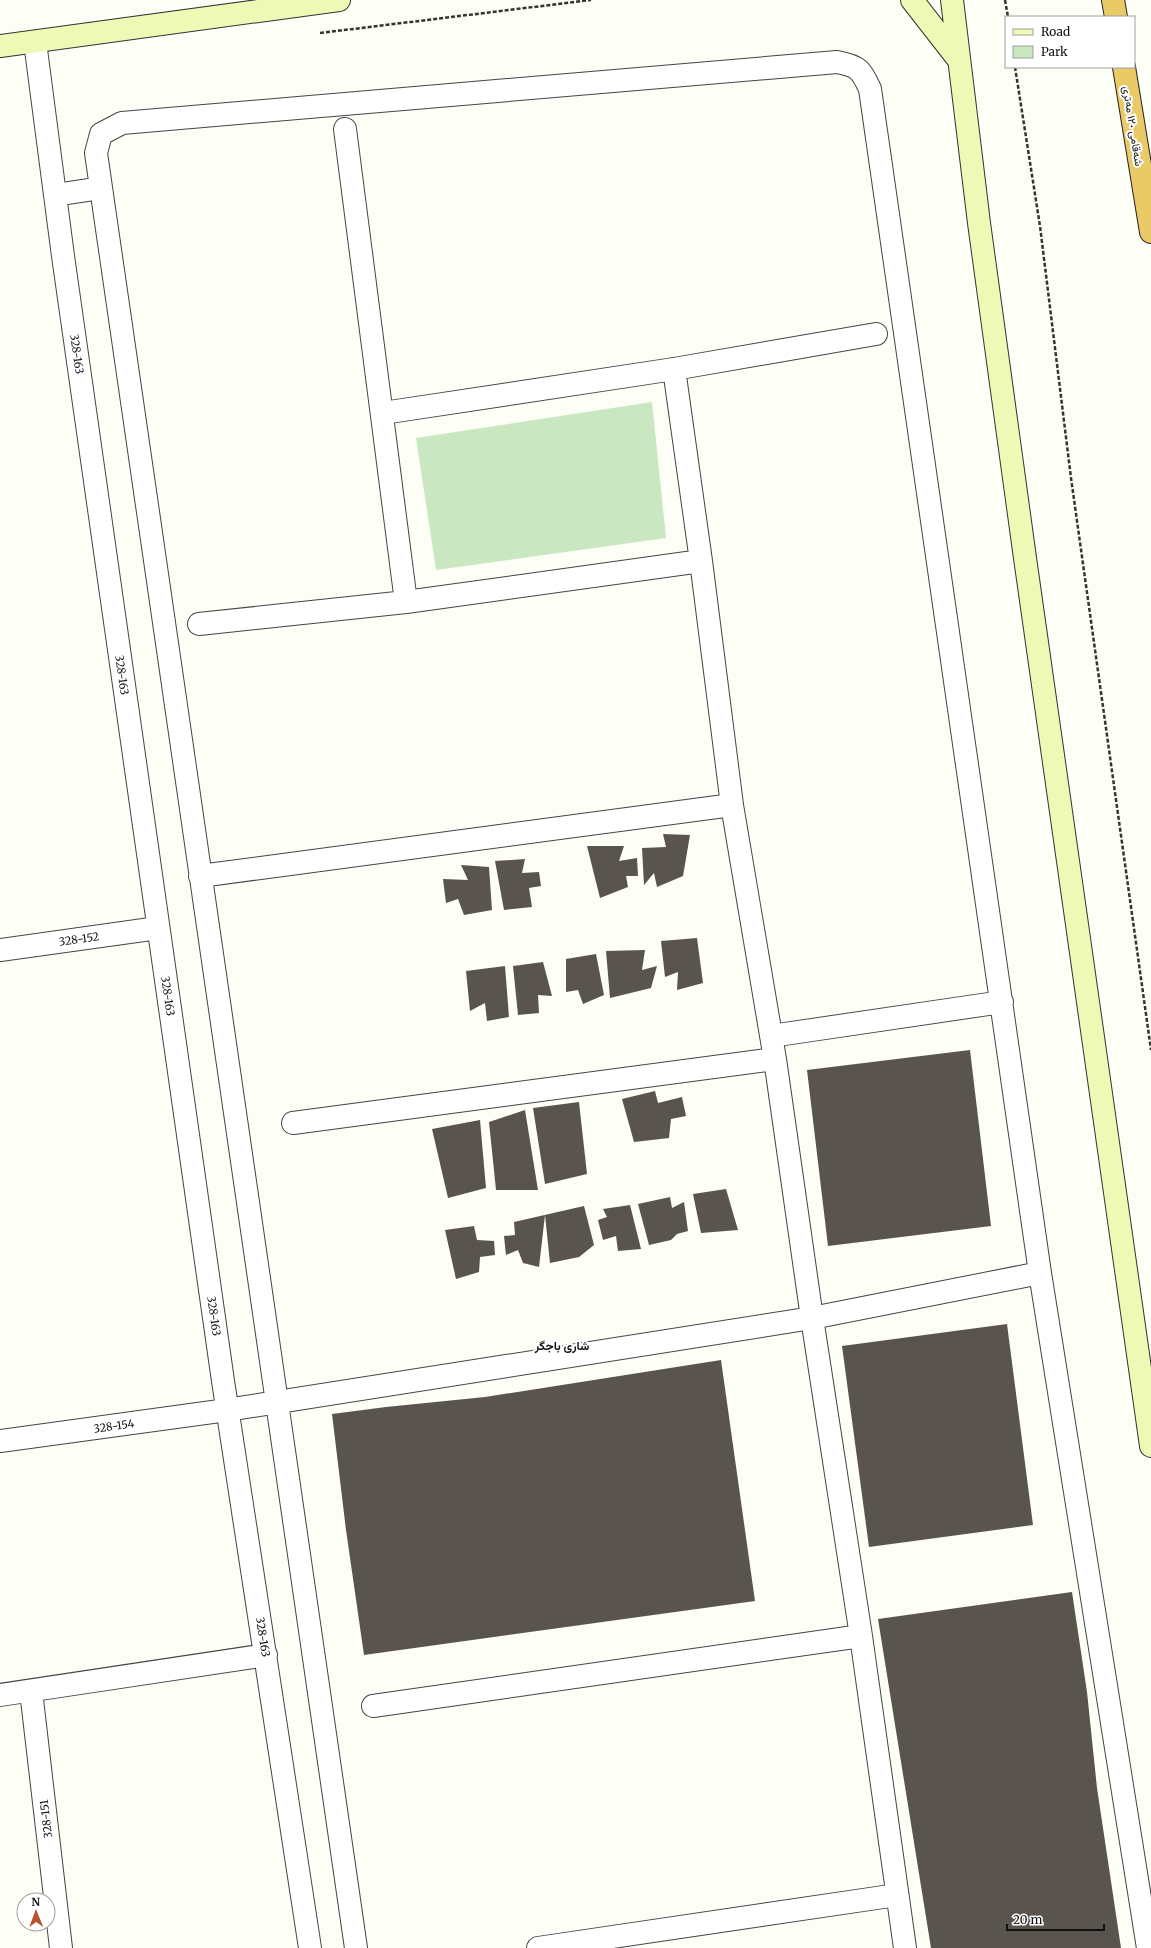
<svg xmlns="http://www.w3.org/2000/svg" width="1151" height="1948" viewBox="0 0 1151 1948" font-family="Merriweather,Vazirmatn,serif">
	<rect width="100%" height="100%" fill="#fdfef5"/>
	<path fill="#c9e7c0" d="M652,402L666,538L436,570L416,438Z"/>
	<path fill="#59554e" d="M663,834L690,835L683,876L657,887L654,873L644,885L642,848L666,847Z
		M587,846H624L619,861L637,858L638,876H626L628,887L600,898Z
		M525,859L522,873L539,872L541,886L529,888L532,907L504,910L495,861Z
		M461,865L489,867L492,910L464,915L458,899L446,903L443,879L468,880Z
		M697,938L703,983L677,990L678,972L665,977L661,941Z
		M645,950L642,970L657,966L651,988L610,998L606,951Z
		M596,954L604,995L583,1004L578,990L566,992V959Z
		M543,962L552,996L538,995L539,1013L518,1015L513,966Z
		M505,966L509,1017L487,1021L485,1003L470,1011L466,971Z
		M970,1050L991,1226L828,1246L807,1070Z
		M655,1091L658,1103L682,1097L686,1116L671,1119L669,1138L634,1142L622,1099Z
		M579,1102L587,1174L545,1184L533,1108Z
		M525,1110L538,1190H496L489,1122Z
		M480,1120L486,1188L448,1198L432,1129Z
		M726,1189L738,1230L701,1233L693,1194Z
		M670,1197L672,1208L684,1202L688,1231L677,1234L671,1240L649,1245L638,1204Z
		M630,1205L641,1249L618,1251L616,1236L603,1240L598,1220L607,1217L603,1209Z
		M584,1206L594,1245L579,1257L550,1263L545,1215L539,1267L523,1263L518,1250L506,1255L504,1236L515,1235L514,1222Z
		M474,1226L477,1240L494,1241L495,1255L480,1257L479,1272L456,1279L445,1230Z
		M1007,1324L1033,1525L869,1547L842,1346Z
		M721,1360L755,1601L364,1655L346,1530L332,1414L386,1407L485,1397Z
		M1072,1592L1087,1692L1097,1788L1121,1948H931L878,1619Z"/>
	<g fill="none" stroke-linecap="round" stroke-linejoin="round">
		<g stroke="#444" stroke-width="24">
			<path id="street" d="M35,42L63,256L223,1381L310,1948
				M345,129L406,602
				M55,195L101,188
				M674,369L701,561L732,805L775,1059L812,1318L861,1636L905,1948
				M383,413L674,369L876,334
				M199,624L406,602L701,561
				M200,876L732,805
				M0,950L158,928
				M771,1036L1002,1002
				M293,1123L775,1059
				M0,1441L227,1410L812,1318L1040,1273
				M31,1691L61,1948
				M0,1695L266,1655
				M373,1706L861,1636
				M356,1948C271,1349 181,751 96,153L101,134L122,123L837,62C858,66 861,69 870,89L1040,1273L1148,1948
				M538,1948L897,1895"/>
		</g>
		<g stroke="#333" stroke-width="24">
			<path id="secondary" d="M912,0L958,59
				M952,0L979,223L1025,558L1151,1446
				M0,46L339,0"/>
		</g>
		<g stroke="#222" stroke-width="24">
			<path id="highway" d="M1113,0L1116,17
				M1124,67L1151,232"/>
		</g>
		<path stroke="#333" stroke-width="2.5" stroke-dasharray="4 2" stroke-linecap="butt" d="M1005,0L1008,17
			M320,33L591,0
			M1015,67L1040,226L1071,478L1151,1050"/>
		<use href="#street" stroke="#fff" stroke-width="22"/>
		<use href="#secondary" stroke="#edf9b5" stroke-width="22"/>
		<use href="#highway" stroke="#eac967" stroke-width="22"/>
	</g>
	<g text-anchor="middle" stroke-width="4" stroke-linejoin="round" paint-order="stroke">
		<g font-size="11" fill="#111" stroke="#fff">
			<text transform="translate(1133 126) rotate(81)" y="4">شەقامی ١٢٠ مەتری</text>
			<text transform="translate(77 354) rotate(82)" y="4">328-163</text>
			<text transform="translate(122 675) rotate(82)" y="4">328-163</text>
			<text transform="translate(79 939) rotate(-8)" y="4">328-152</text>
			<text transform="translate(168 996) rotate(82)" y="4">328-163</text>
			<text transform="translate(214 1316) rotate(82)" y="4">328-163</text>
			<text transform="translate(114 1426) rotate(-8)" y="4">328-154</text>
			<text transform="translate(263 1637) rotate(81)" y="4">328-163</text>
			<text transform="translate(46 1819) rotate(-97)" y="4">328-151</text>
		</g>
		<g font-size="12" font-weight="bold" fill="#111" stroke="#fff">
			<text x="562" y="1350">شاری باجگر</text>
		</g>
	</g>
	<rect x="1005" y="16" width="130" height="52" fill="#ffffff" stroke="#a0a0a0"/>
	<rect x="1013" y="29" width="20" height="6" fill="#edf9b5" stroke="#a0a0a0"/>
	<text x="1041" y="36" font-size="12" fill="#111111">Road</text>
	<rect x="1013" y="46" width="20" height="12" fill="#c9e7c0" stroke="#a0a0a0"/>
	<text x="1041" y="56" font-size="12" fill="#111111">Park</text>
	<g transform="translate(36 1912) rotate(359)"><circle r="19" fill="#ffffff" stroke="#a0a0a0"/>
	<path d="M0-3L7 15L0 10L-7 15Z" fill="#b85231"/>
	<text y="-6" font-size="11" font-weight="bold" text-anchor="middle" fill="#111111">N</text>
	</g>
	<path d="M1007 1924v6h97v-6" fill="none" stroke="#111111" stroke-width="2"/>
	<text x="1013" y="1924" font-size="12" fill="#111111" stroke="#ffffff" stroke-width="3" paint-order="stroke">20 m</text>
</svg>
